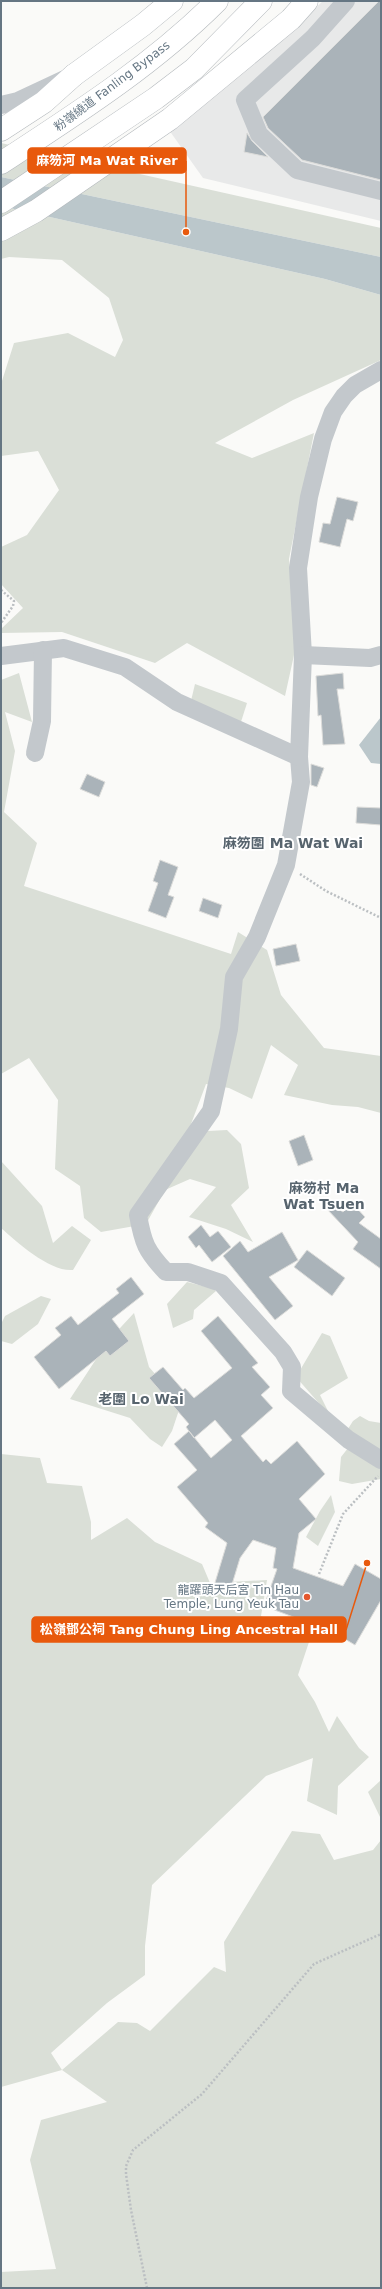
<svg xmlns="http://www.w3.org/2000/svg" width="382" height="2289" font-family="'DejaVu Sans','Noto Sans SC',sans-serif">
  <style>
    .built { fill: #e8e9e9 }
    .green { fill: #dadfd7 }
    .water { fill: #bbc7cb }
    .building { fill: #aab3b9; stroke: #dcdcda }
    .lines { fill: none; stroke-linecap: round; stroke-linejoin: round }
    .major-casing { stroke: #b5babe; stroke-width: 23 }
    .highway-casing { stroke: #b4b9bd; stroke-width: 23 }
    .path { stroke: #bbbfc2; stroke-width: 2.5; stroke-dasharray: 2 2; stroke-linecap: butt }
    .minor { stroke: #c3c8cc; stroke-width: 18 }
    .major { stroke: #fff; stroke-width: 22 }
    .highway { stroke: #fff; stroke-width: 22 }
    .poi-dot { fill: #e4572e; stroke: #fff; stroke-width: 1.5 }
    .labels { text-anchor: middle; dominant-baseline: central; stroke-width: 4; stroke-linejoin: round; paint-order: stroke }
    .street-label { font-size: 12px; fill: #657683; stroke: #fff }
    .poi-label { font-size: 12px; fill: #657683; stroke: #fff; text-anchor: end }
    .quarter-label { font-size: 14px; font-weight: bold; fill: #57646e; stroke: #fff }
    .leader { fill: none; stroke: #e8590c; stroke-width: 1.5 }
    .callout-dot { fill: #e8590c; stroke: #fff; stroke-width: 1.5 }
    .callout { fill: #e8590c; stroke: #e8590c; stroke-width: 1.5 }
    .callout-label { font-size: 13px; text-anchor: middle; font-weight: bold; fill: #fff }
  </style>
  <rect width="100%" height="100%" fill="#fafaf8"/>
  <path class="built" d="M323,1H381V221L203,178L169,130L258,61Z"/>
  <g class="green">
    <path d="M1,143L381,228V257L1,177Z"/>
    <path d="M1,206L325,279L381,295V360L293,400L215,443L252,458L314,433L289,559L296,646L285,696L187,643L155,663L62,632L1,633V629L23,608L1,584V547L27,535L59,490L38,451L1,456V384L14,343L68,333L115,357L123,340L109,298L62,260L9,257L1,259Z"/>
    <path d="M19,673L32,722L5,712L15,751L4,812L37,843L24,886L231,954L238,932L267,950L281,995L324,1048L381,1056V1113L358,1107L332,1105L284,1095L298,1065L271,1045L252,1099L229,1088L206,1084L188,1132L227,1130L241,1144L249,1188L231,1205L253,1242L226,1229L189,1217L216,1187L190,1179L165,1190L146,1224L101,1232L84,1218L80,1186L55,1169L58,1100L29,1058L1,1074V680Z"/>
    <path d="M195,684L247,703L240,725L190,705Z"/>
    <path d="M1,1161L42,1206L53,1243L72,1226L91,1240L73,1270C50,1272 18,1243 1,1228Z"/>
    <path d="M187,1282L211,1288L216,1291L194,1310L193,1319L173,1328L167,1304Z"/>
    <path d="M41,1296L51,1299L38,1324L12,1344L1,1341V1324L5,1316Z"/>
    <path d="M134,1313L149,1367L181,1404L172,1431L162,1447L150,1439L130,1418L70,1399L108,1341Z"/>
    <path d="M322,1333L330,1336L348,1378L320,1395L331,1417L296,1377Z"/>
    <path d="M360,1416L369,1421L381,1423V1479L352,1484L339,1481L341,1457L356,1438L346,1432L353,1421Z"/>
    <path d="M1,1454L40,1458L47,1483L82,1486L91,1522V1540L127,1518L155,1542L202,1564L210,1583L267,1580L261,1616L310,1639L298,1675L315,1702L329,1732L337,1716L359,1748L369,1757L338,1786L337,1815L307,1801L313,1758L266,1776L152,1885L145,1946V1975L107,2003L51,2053L62,2070L118,2022L137,2023L150,2031L214,1967L226,1972L224,1942L292,1831L320,1834L334,1860L373,1850L381,1840V2288H1V2272L56,2269L30,2160L41,2120L107,2102L62,2070L1,2087Z"/>
    <path d="M331,1495L335,1512L318,1546L306,1537L320,1511Z"/>
    <path d="M381,1780V1819L368,1792Z"/>
  </g>
  <g class="water">
    <path d="M1,177L381,257V295L325,279L1,206Z"/>
    <path d="M381,717V764L371,763L359,745Z"/>
  </g>
  <g class="building">
    <path d="M379,1H381V180L302,160L268,128L263,117Z"/>
    <path d="M247,133L252,141L268,157L244,152Z"/>
    <path d="M337,497L358,502L353,521L347,519L340,547L319,542L323,523L330,524Z"/>
    <path d="M343,673L344,689H337L345,744L323,745L321,715L318,716L316,676Z"/>
    <path d="M311,764L324,768L317,787L311,785Z"/>
    <path d="M87,774L105,782L99,797L80,789Z"/>
    <path d="M357,807L381,808V825L356,823Z"/>
    <path d="M160,860L178,867L168,895L174,897L166,918L148,911L158,883L153,881Z"/>
    <path d="M203,898L222,905L218,918L199,911Z"/>
    <path d="M296,944L300,961L276,966L273,949Z"/>
    <path d="M304,1135L313,1160L298,1166L289,1141Z"/>
    <path d="M330,1203L343,1212L352,1203L365,1217L359,1223L381,1239V1269L353,1249L358,1242L326,1208Z"/>
    <path d="M201,1225L210,1237L218,1231L231,1247L212,1262L199,1245L196,1248L188,1237Z"/>
    <path d="M282,1232L298,1260L269,1277L293,1306L275,1320L223,1256L240,1241L248,1252Z"/>
    <path d="M307,1250L345,1278L332,1296L294,1267Z"/>
    <path d="M131,1277L144,1294L112,1319L129,1341L110,1356L106,1351L59,1389L34,1357L61,1335L55,1328L71,1316L78,1325L119,1293L116,1289Z"/>
    <path d="M218,1316L258,1363L252,1367L270,1387L261,1395L273,1408L241,1436L263,1462L266,1459L271,1464L297,1441L325,1474L299,1499L316,1519L299,1533L293,1568L343,1586L355,1564L381,1579V1600L355,1645L313,1620L312,1624L264,1606L277,1569L273,1568L276,1548L253,1540L240,1558L230,1591L214,1586L227,1543L205,1527L208,1523L177,1487L197,1470L174,1444L189,1431L211,1458L232,1440L215,1420L194,1438L186,1427L189,1424L149,1378L163,1367L183,1390L185,1388L194,1398L232,1368L201,1331Z"/>
  </g>
  <g class="lines">
    <g class="major-casing">
      <path id="major" d="M74,75L143,25L172,1"/>
    </g>
    <g class="highway-casing">
      <g id="highway">
        <path d="M1,130L44,102L74,75"/>
        <path d="M1,163C76,114 153,65 217,1"/>
        <path d="M1,202L156,98L194,69L261,1"/>
        <path d="M1,230L36,211L170,119L291,19L307,1"/>
      </g>
    </g>
    <g class="path">
      <path d="M1,590L14,601L13,606L1,623"/>
      <path d="M300,874L326,891L381,918"/>
      <path d="M319,1574L343,1514L378,1476"/>
      <path d="M147,2288L131,2210L126,2174V2166L133,2150L202,2094L314,1964L381,1934"/>
    </g>
    <g class="minor">
      <path d="M346,1L313,38L245,100L259,134L297,170L381,191"/>
      <path d="M1,105L18,101L65,79"/>
      <path d="M381,370L355,385L344,396L333,412L323,439L309,497L298,568L303,655L299,757L301,782L286,865L257,937L234,977L229,1029L211,1111L138,1215C143,1243 146,1251 166,1272H188L221,1283L283,1352L292,1367L291,1391L349,1440L381,1460"/>
      <path d="M303,655L370,658L381,655"/>
      <path d="M1,656L64,648L125,667L177,702L299,757"/>
      <path d="M35,753L42,721L43,650"/>
    </g>
    <use href="#major" class="major"/>
    <use href="#highway" class="highway"/>
  </g>
  <circle class="poi-dot" cx="307" cy="1597" r="4"/>
  <g class="labels">
    <g class="street-label">
      <text transform="translate(112 86) rotate(-37)">粉嶺繞道 Fanling Bypass</text>
    </g>
    <g class="poi-label">
      <text x="299" y="1590">龍躍頭天后宮 Tin Hau<tspan x="299" dy="14">Temple, Lung Yeuk Tau</tspan></text>
    </g>
    <g class="quarter-label">
      <text x="293" y="843">麻笏圍 Ma Wat Wai</text>
      <text x="324" y="1188">麻笏村 Ma<tspan x="324" dy="16">Wat Tsuen</tspan></text>
      <text x="141" y="1399">老圍 Lo Wai</text>
    </g>
  </g>
  <path class="leader" d="M186 232L186 161M367 1563L346 1630"/>
  <g class="callout-dot">
    <circle cx="186" cy="232" r="4"/>
    <circle cx="367" cy="1563" r="4"/>
  </g>
  <g class="callout">
    <rect x="28" y="148" width="158" height="25" rx="4"/>
    <rect x="32" y="1617" width="314" height="25" rx="4"/>
  </g>
  <g class="callout-label">
    <text x="107" y="165">麻笏河 Ma Wat River</text>
    <text x="189" y="1634">松嶺鄧公祠 Tang Chung Ling Ancestral Hall</text>
  </g>
  <rect width="382" height="2289" fill="none" stroke="#657683" stroke-width="4"/>
</svg>
